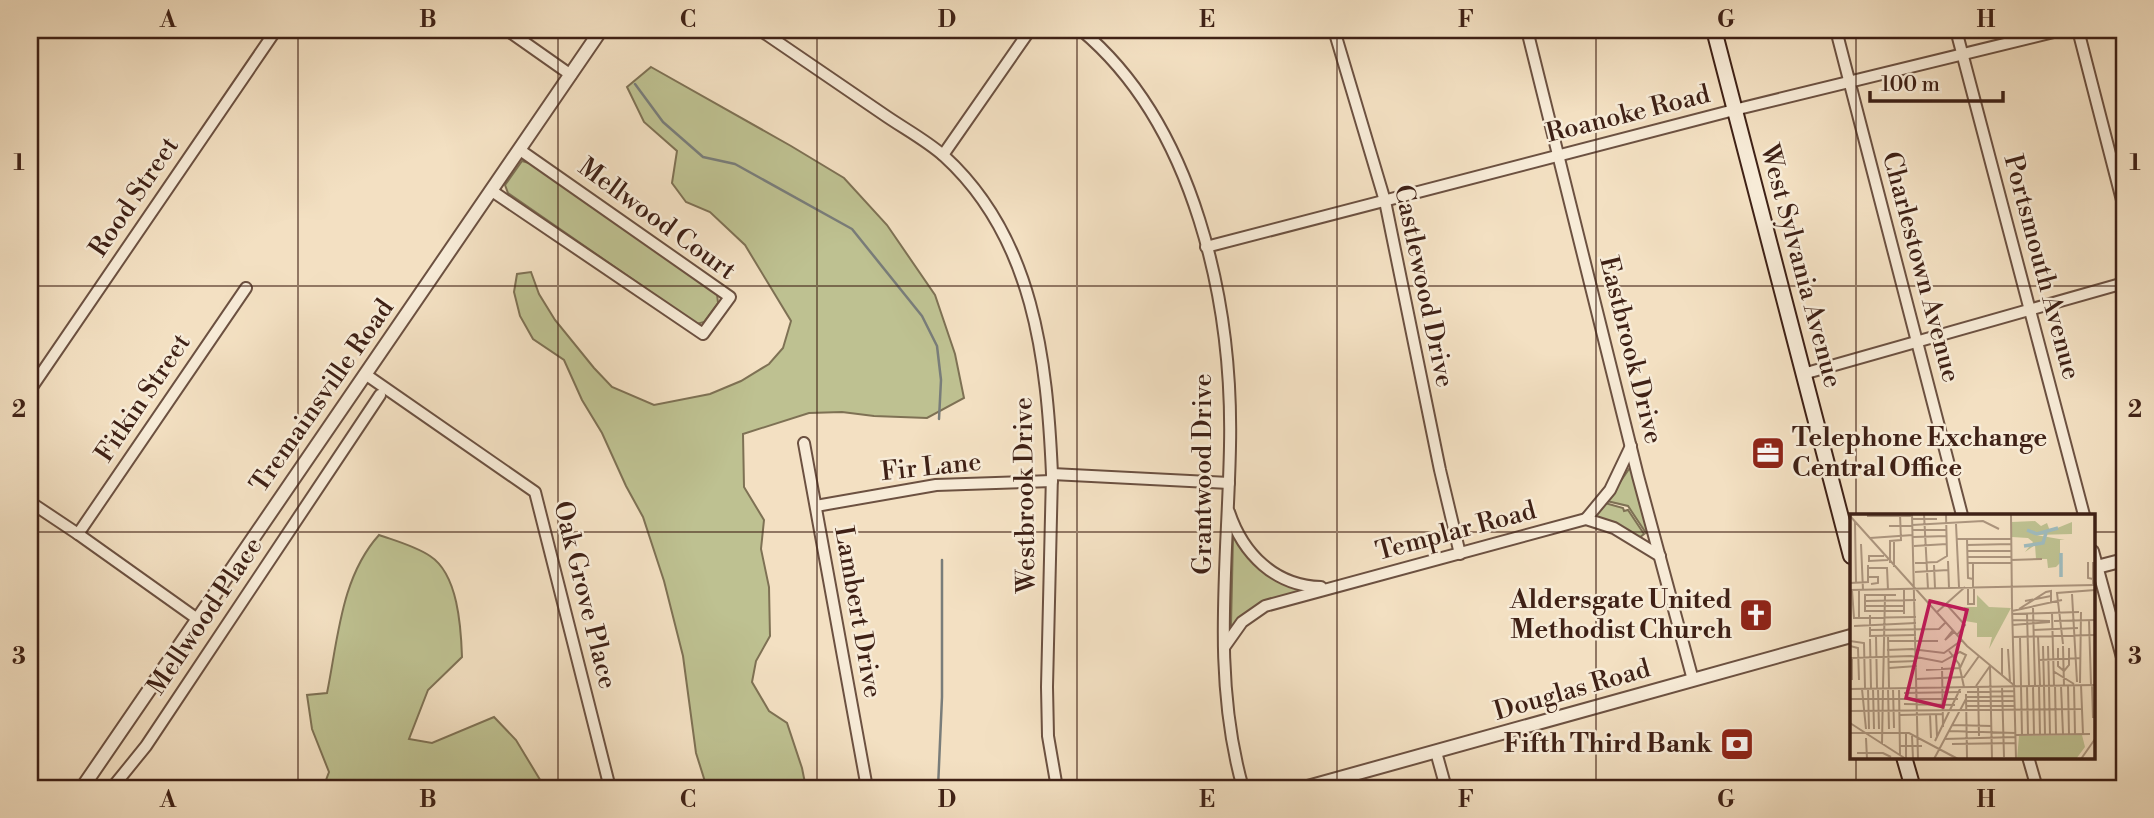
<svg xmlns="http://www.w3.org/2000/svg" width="2154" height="818" font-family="'Libre Bodoni',serif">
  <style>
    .green { fill: #bec191; stroke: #7e7154; stroke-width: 2 }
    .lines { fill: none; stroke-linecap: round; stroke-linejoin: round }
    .stream { stroke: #797d7a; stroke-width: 2.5 }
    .minor-casing { stroke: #6c5141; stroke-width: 14 }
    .tertiary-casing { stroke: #6c5141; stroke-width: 16 }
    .secondary-casing { stroke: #3f2116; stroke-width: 18 }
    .minor { stroke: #f7ebd7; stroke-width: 10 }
    .tertiary { stroke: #f7ebd7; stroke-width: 12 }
    .secondary { stroke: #f7ebd7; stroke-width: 14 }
    .grid { fill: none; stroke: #3f2116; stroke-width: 2; stroke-opacity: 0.55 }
    .labels { text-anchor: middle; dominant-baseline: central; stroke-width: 5; stroke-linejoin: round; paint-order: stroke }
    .street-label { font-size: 26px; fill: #3f2116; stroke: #f7ebd7 }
    .poi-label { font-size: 26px; font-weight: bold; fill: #3f2116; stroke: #f7ebd7; text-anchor: end }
    .inset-river { fill: none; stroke: #9fbbbd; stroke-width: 3.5 }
    .inset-road { fill: none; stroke: #ab947d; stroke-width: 2 }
    .view { fill: #c2185b; fill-opacity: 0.15; stroke: #c2185b; stroke-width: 3.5 }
    .inset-edge { fill: none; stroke: #3f2116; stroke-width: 3.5 }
    .neatline { fill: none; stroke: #3f2116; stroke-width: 2.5 }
    .grid-label { font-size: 23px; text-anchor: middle; font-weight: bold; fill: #3f2116 }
  </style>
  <rect width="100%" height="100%" fill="#f3e0c2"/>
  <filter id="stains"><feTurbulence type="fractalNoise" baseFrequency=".00286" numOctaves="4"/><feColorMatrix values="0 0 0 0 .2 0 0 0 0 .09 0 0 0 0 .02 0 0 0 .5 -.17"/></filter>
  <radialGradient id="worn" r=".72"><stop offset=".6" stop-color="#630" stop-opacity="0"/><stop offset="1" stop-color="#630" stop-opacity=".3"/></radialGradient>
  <g class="green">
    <path d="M651,67L791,146L844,178L887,225L935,295L955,354L964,398L927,418L874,416L842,412L809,413L743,434L744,487L764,520L761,549L769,587L770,636L756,661L752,682L769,711L787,723L802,768L806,788H707L696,753L683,656L664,581L643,517L626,486L602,433L582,400L564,360L533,339L520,316L514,292L517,274L531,272L539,294L555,320L594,368L612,387L654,405L710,394L741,381L769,364L783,348L791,321L745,245L710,212L686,202L672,183L677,151L644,122L627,87Z"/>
    <path d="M522,161L529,163L717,294L718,303L704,322L697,324L508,193L505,185Z"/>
    <path d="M1629,469L1634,471L1649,532L1646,533L1628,506L1607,501Z"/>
    <path d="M1605,503L1623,508L1624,511L1628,510L1644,534L1639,538L1593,518Z"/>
    <path d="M379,535C396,541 415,546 430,556C458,574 461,627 462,657L428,690L409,739L432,743L494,717L516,740L545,788H323L329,772L312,729L307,695L327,693C338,639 341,577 379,535Z"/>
    <path d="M1235,536L1298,588V592C1273,600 1252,604 1235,626L1231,625L1233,538Z"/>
  </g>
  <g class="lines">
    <g class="stream">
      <path d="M635,84L663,122L703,157L735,164L852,229L922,316L937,346L941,380L939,419"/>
      <path d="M938,788L942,697V560"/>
    </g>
    <g class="minor-casing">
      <g id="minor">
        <path d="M507,30L571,75"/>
        <path d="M760,30C801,58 842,86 883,114C903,128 926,140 944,156C1034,238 1047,360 1052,474L1047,687L1048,736L1057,788"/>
        <path d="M1081,30C1195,125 1233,303 1230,446C1228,560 1211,676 1243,788"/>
        <path d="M1334,30L1385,201L1440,470L1460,554"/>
        <path d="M1527,30L1638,476L1693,680"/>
        <path d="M1836,30L1962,515"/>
        <path d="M1956,30L2084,515"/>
        <path d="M2078,30L2124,208"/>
        <path d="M943,155L1030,30"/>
        <path d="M492,191L703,334L730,297L520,150"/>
        <path d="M1206,247L1734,110L2062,30"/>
        <path d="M365,374L535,492L610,788"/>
        <path d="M1803,374L2124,283"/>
        <path d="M30,390L276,30"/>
        <path d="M804,443L867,788"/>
        <path d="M1052,474L1229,483"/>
        <path d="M30,502L78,534L196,618"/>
        <path d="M816,506L936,485L1052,481"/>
        <path d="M1229,512C1243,554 1275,586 1321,587"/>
        <path d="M1586,519L1610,490L1631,446"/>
        <path d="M78,534L246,288"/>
        <path d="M2093,551L2124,665"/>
        <path d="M1225,646L1242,622L1265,606L1586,519L1614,528L1660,556"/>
        <path d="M1436,752L1446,788"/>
        <path d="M2028,757L2037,788"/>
        <path d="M112,788L146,746L380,395"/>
      </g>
    </g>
    <g class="tertiary-casing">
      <g id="tertiary">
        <path d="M2093,568L2124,560"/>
        <path d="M82,788L601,30"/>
        <path d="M1304,788L1851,636"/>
      </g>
    </g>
    <g class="secondary-casing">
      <g id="secondary">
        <path d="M1714,30L1851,556"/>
        <path d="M1904,757L1913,788"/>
      </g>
    </g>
    <use href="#minor" class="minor"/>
    <use href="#tertiary" class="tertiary"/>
    <use href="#secondary" class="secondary"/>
  </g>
  <path class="grid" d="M298,30V788M558,30V788M817,30V788M1077,30V788M1337,30V788M1596,30V788M1856,30V515M30,286H2124M30,532H1851M2093,532H2124M1856,757V788"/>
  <defs>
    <g id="office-square" transform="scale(1.75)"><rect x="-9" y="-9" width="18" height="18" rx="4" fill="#8f2418" stroke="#f7ebd7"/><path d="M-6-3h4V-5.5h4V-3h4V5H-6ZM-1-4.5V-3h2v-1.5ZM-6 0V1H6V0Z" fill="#fff"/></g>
    <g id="church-square" transform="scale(1.75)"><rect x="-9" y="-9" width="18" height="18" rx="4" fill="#8f2418" stroke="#f7ebd7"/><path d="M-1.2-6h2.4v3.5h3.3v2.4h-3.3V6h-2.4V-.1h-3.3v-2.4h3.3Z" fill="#fff"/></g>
    <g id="bank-square" transform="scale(1.75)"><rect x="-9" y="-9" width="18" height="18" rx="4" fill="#8f2418" stroke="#f7ebd7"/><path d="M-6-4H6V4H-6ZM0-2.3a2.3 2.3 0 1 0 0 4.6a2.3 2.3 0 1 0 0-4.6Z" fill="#fff"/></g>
  </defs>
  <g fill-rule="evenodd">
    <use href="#office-square" x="1768" y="453"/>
    <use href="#church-square" x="1756" y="615"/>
    <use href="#bank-square" x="1737" y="744"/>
  </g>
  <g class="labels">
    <g class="street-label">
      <text transform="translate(1628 114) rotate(-14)">Roanoke Road</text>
      <text transform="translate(134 197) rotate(-56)">Rood Street</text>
      <text transform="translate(657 219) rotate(36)">Mellwood Court</text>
      <text transform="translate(1801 266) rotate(75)">West Sylvania Avenue</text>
      <text transform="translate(1921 267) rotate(75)">Charlestown Avenue</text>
      <text transform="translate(2042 267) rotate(75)">Portsmouth Avenue</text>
      <text transform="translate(1424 286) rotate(78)">Castlewood Drive</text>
      <text transform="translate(1631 350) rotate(76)">Eastbrook Drive</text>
      <text transform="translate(322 396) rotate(-55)">Tremainsville Road</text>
      <text transform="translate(143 398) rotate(-56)">Fitkin Street</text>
      <text transform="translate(931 467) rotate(-6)">Fir Lane</text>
      <text transform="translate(1203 474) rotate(-90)">Grantwood Drive</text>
      <text transform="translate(1025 495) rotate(-91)">Westbrook Drive</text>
      <text transform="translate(1456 531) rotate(-15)">Templar Road</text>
      <text transform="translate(585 595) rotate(76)">Oak Grove Place</text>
      <text transform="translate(858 612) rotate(80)">Lambert Drive</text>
      <text transform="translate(205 616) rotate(-56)">Mellwood Place</text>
      <text transform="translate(1572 690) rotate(-16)">Douglas Road</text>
    </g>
    <g class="poi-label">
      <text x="1792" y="438" text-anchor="start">Telephone Exchange<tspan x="1792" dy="30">Central Office</tspan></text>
      <text x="1732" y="600">Aldersgate United<tspan x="1732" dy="30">Methodist Church</tspan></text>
      <text x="1712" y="744">Fifth Third Bank</text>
    </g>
  </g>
  <g transform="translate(1850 514)">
    <rect width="245" height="245" fill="#f3e0c2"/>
    <path d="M185,7L191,12L197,9L200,17L222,8V20L186,21L215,26H210V49L206,53L198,54L197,45H186L185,31L175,38L183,28L178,24L162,23V8ZM127,81L139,93L161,94L139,135L142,123H127V109L115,107L114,93H127ZM232,221L235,233L226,245H167L169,222Z" fill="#bec191"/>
    <path class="inset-river" d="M177,16L187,20L208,14M174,32L193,29L196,19M211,39V63"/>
    <path class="inset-road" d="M74,0L78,75M161,0L162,92M0,2L117,132L165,172M17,2H62M62,5H87M5,8L6,69M106,10L109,73M62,11L133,7L149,15M39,12H63M63,16H97M63,23L97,22M20,24L63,21M107,25H161M117,25L118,64L123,65M11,30L13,76M117,31L161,30M64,32L97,30M117,37H161M34,42H19V47L38,46M117,43H161M161,46L192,45M98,47L99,74M238,48V64L243,65M40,49V27L51,26L50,0M65,49L87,48L97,42L96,0M117,49H161M123,49V73M84,51L85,74M44,53V26M18,54H37L38,76M65,58L98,56M19,63H28V69L21,70M0,69L18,68V51M243,71V48M118,73V90H124V73M54,75V100M0,76L245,71M2,76L4,104L66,103M9,76V104M222,80L227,168M46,81H15V97H54M15,87L66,86M175,87L201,82M96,90L115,111L107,121M15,92H54M162,92L166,245M183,94L185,172M169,95L196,78L201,77V88M162,97L212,86M87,98L115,73M202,99L204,172M162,100L229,98M177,100L179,172M20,101V122L66,121M162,106L200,107M239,106L241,171M204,107L245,106M162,111L200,108M4,112L66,109M20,116L89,115L96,108M103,116L95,126L104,118M183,116L228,114M38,121L39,174M26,122L27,174M188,122L190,172M162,123L245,121M170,123L171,172M20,125L21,174M0,127L14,129L15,174M38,127H88M213,130L207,79L245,76M0,132L8,134L9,166M193,132L194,172M198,132L199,172M213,132L214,172M152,134V162M208,134V152L214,157L219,151V134M61,135L94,139L112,126M158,135L160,168M37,136L63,135M99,137L109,150L114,173M0,144L61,142L92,148L110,138L116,141L110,154L76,156M2,144V166M189,146L230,144M39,148L67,147M140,152L142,245M92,153L93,213M39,154L67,152M203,157L224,170M67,165L114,163L129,142M230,169L231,98M224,171L225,220M231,171L233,220M242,171L243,204M126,172L140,152M128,172L129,222M152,172L154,243M171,172L172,221M177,172L178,221M183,172L184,221M189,172L190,221M194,172L195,221M199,172L200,221M205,172L206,220M211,172L213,220M218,172L219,220M18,174L19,215M23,174L24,215M28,174L29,215M33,174L35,81M38,174L39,215M43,174L44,214M49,174L50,241M0,175L245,171M12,175L16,215M117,178L165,177M54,179L111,178M116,180L117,244M116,183L165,182M0,185H108M115,187H165M54,190L105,191M116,192H165M0,197L231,195M80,200L81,224M86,200L87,222M50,201L93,200M0,209L56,245M102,211L141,212M99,217L166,219M0,219H59L108,245M166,221L240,220M62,222L63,245M16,224L17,245M94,225L166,223M85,227L111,173M32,230L33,174M102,230L166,229M50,232H72M7,239H33L41,243M56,245V220M68,245L62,0H69M84,245L116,185M231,245L245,225"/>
    <path class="view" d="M80,87L117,96L93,193L56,184Z"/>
    <rect width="245" height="245" class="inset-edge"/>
  </g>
  <rect width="2154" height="818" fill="none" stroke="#f3e0c2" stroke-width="77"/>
  <path d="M1870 91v10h133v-10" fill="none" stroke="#3f2116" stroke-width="3.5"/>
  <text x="1881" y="91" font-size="21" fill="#3f2116" stroke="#f7ebd7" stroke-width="5" paint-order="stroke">100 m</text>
  <rect x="38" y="38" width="2078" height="742" class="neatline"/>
  <g class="grid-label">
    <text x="168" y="27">A</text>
    <text x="428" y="27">B</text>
    <text x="688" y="27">C</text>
    <text x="947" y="27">D</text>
    <text x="1207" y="27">E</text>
    <text x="1466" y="27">F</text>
    <text x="1726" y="27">G</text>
    <text x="1986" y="27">H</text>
    <text x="19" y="170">1</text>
    <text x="2135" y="170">1</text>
    <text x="19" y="417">2</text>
    <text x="2135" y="417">2</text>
    <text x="19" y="664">3</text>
    <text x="2135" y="664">3</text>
    <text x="168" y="807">A</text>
    <text x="428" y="807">B</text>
    <text x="688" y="807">C</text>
    <text x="947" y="807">D</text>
    <text x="1207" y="807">E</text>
    <text x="1466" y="807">F</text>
    <text x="1726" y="807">G</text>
    <text x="1986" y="807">H</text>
  </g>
  <rect width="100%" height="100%" filter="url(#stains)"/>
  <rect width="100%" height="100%" fill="url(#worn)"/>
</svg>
